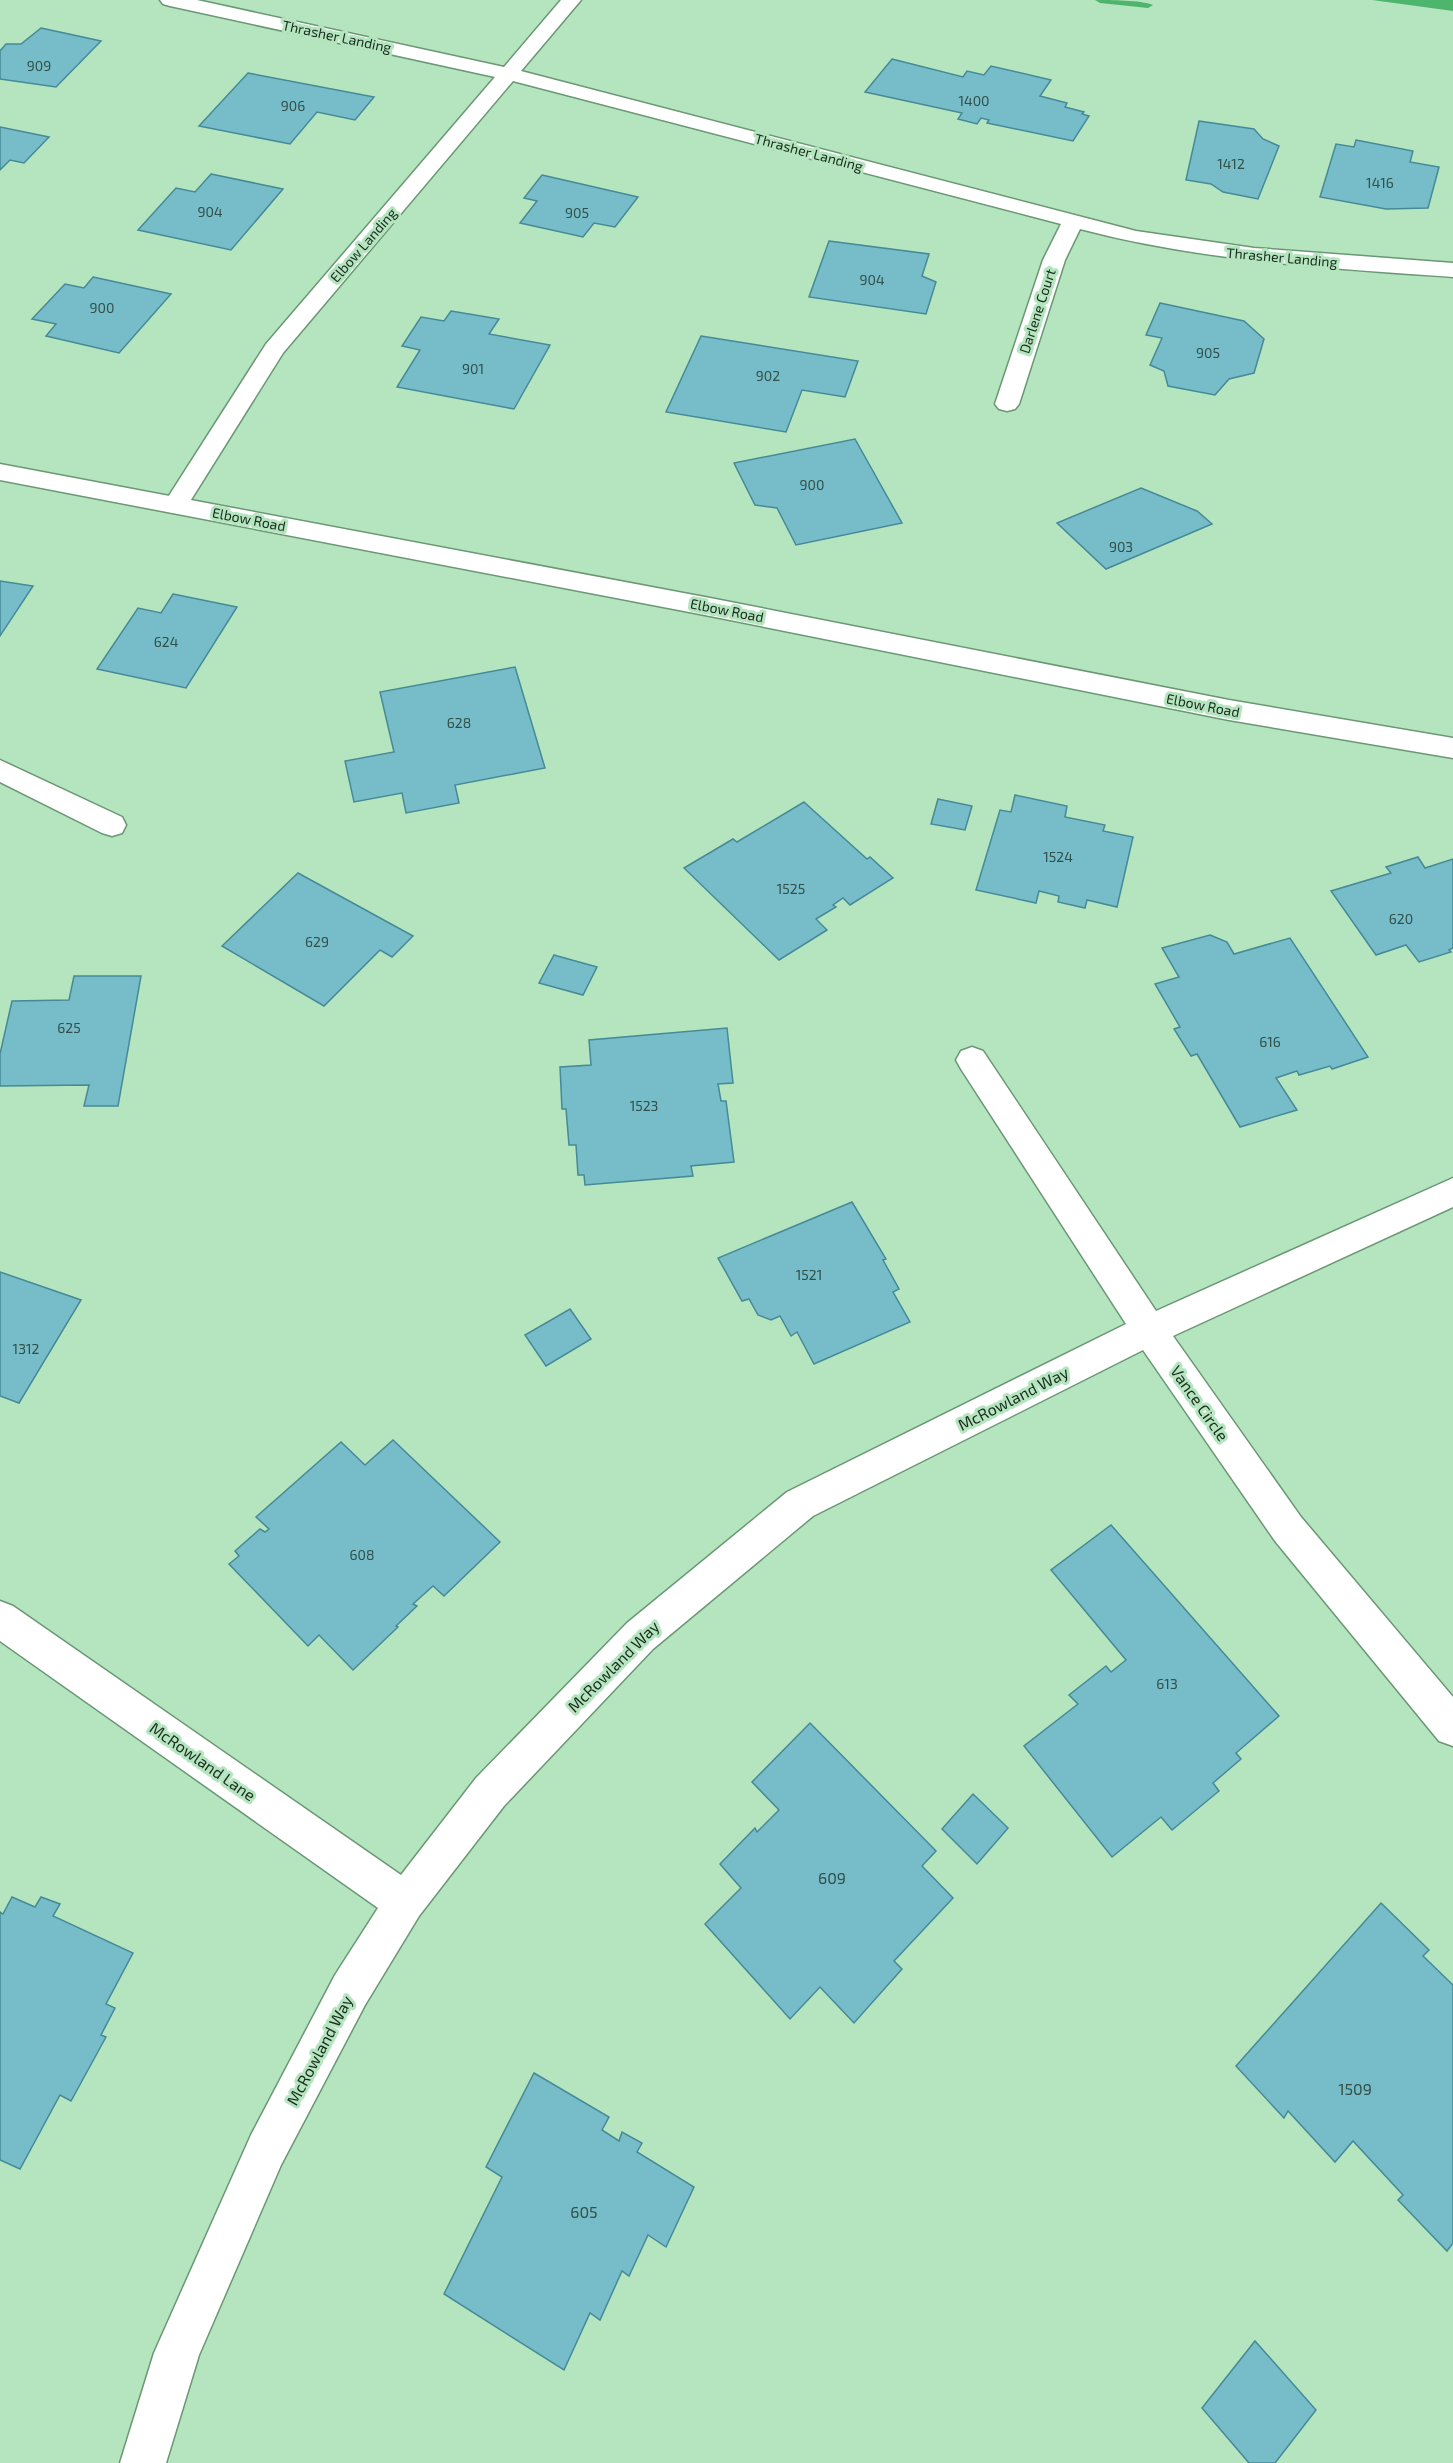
<svg xmlns="http://www.w3.org/2000/svg" width="1453" height="2463" font-family="'Exo 2',sans-serif">
  <style>
    .water { fill: #4eb56d }
    .lines { fill: none; stroke-linecap: round; stroke-linejoin: round }
    .stream { fill: #4eb56d; fill-rule: evenodd }
    .building { fill: #77bcc9; stroke: #458a96; stroke-width: 1.5 }
    .street-casing { stroke: #6a9774; stroke-width: 3 }
    .secondary-casing { stroke: #6a9774; stroke-width: 3 }
    .street { fill: #fff; fill-rule: evenodd }
    .secondary { fill: #fff; fill-rule: evenodd }
    .labels { text-anchor: middle; dominant-baseline: central; stroke-width: 6; stroke-linejoin: round; paint-order: stroke }
    .far-street-label { font-size: 14px; fill: #192c1e; stroke: #b5e5bf }
    .number-label { font-size: 14px; fill: #305049 }
    .street-label { font-size: 16px; fill: #192c1e; stroke: #b5e5bf }
    .near-number-label { font-size: 16px; fill: #305049 }
  </style>
  <rect width="100%" height="100%" fill="#b5e5bf"/>
  <path class="water" d="M1372,0H1453V11Z"/>
  <g class="lines">
    <path class="stream" d="M1095,0C1111,0 1140,0 1153,5L1148,8L1100,3Z"/>
  </g>
  <g class="building">
    <path d="M41,28L101,41L56,87L0,79V51L6,44H21Z"/>
    <path d="M892,59L963,77L967,71L984,75L991,66L1051,80L1040,96L1067,103L1065,107L1084,112L1082,114L1089,116L1073,141L987,123L989,120L981,118L977,124L958,119L962,113L865,92Z"/>
    <path d="M248,73L374,97L355,120L317,112L290,144L199,126Z"/>
    <path d="M1199,121L1254,129L1263,139L1279,146L1258,199L1223,192L1211,184L1186,180Z"/>
    <path d="M0,127L49,137L24,163L10,160L0,170Z"/>
    <path d="M1356,140L1413,151L1410,162L1439,167L1428,208L1386,209L1320,197L1336,144L1354,147Z"/>
    <path d="M211,174L283,189L231,250L138,230L176,188L195,192Z"/>
    <path d="M542,175L638,197L615,227L594,223L583,237L520,223L537,201L524,198Z"/>
    <path d="M829,241L929,254L922,276L936,282L926,314L809,297Z"/>
    <path d="M93,277L171,294L119,353L46,336L56,324L32,319L65,284L84,288Z"/>
    <path d="M1160,303L1244,321L1264,339L1254,373L1229,379L1215,395L1168,386L1164,371L1150,365L1162,338L1146,335Z"/>
    <path d="M451,311L499,319L489,334L550,345L514,409L397,387L420,350L402,346L421,317L444,321Z"/>
    <path d="M701,336L858,361L845,397L802,390L786,432L666,412Z"/>
    <path d="M855,439L902,523L796,545L777,508L755,505L734,463Z"/>
    <path d="M1141,488L1197,511L1212,524L1106,569L1057,523Z"/>
    <path d="M0,581L33,586L0,636Z"/>
    <path d="M173,594L237,607L186,688L97,669L138,608L161,613Z"/>
    <path d="M515,667L545,768L455,785L459,803L406,813L402,793L354,802L345,761L394,752L380,692Z"/>
    <path d="M1015,795L1067,806L1065,817L1105,825L1103,831L1133,837L1117,907L1087,900L1085,908L1058,902L1059,896L1039,891L1036,903L976,890L1000,810L1011,812Z"/>
    <path d="M938,799L972,806L965,830L931,824Z"/>
    <path d="M804,802L867,859L870,857L893,878L850,905L843,898L833,905L836,907L816,919L827,930L779,960L684,868L733,839L737,842Z"/>
    <path d="M1418,857L1425,868L1453,859V948L1449,950L1451,952L1419,962L1406,945L1376,955L1331,891L1391,873L1386,867Z"/>
    <path d="M298,873L413,936L392,957L380,950L324,1006L222,946Z"/>
    <path d="M1210,935L1227,942L1234,954L1290,938L1368,1057L1332,1069L1330,1066L1299,1075L1297,1071L1276,1078L1297,1110L1240,1127L1197,1054L1191,1056L1174,1029L1180,1027L1155,984L1179,977L1162,948Z"/>
    <path d="M554,955L597,967L583,995L539,983Z"/>
    <path d="M74,976H141L118,1106H84L89,1085L0,1086V1054L12,1001L69,1000Z"/>
    <path d="M727,1028L733,1083L718,1084L721,1101H726L734,1162L691,1166L693,1176L585,1185L584,1175H578L576,1145H569L566,1109H562L560,1067L591,1065L589,1040Z"/>
    <path d="M852,1202L886,1259L883,1260L899,1289L893,1292L910,1322L814,1364L797,1332L791,1336L780,1316L771,1320L758,1315L749,1299L742,1301L718,1258Z"/>
    <path d="M0,1272L81,1300L19,1403L0,1396Z"/>
    <path d="M570,1309L591,1339L546,1366L525,1335Z"/>
    <path d="M393,1440L500,1542L444,1596L433,1586L413,1604L417,1606L396,1626L398,1627L353,1670L319,1635L308,1646L229,1564L239,1556L235,1551L260,1529L265,1532L269,1529L256,1517L341,1442L365,1465Z"/>
    <path d="M1111,1525L1279,1716L1236,1753L1241,1759L1213,1783L1219,1791L1172,1830L1161,1817L1112,1857L1024,1746L1078,1704L1069,1695L1106,1666L1111,1672L1126,1660L1051,1570Z"/>
    <path d="M810,1723L936,1851L922,1866L953,1898L894,1961L902,1969L854,2023L820,1987L790,2019L705,1924L741,1888L720,1864L755,1828L757,1832L779,1810L752,1782Z"/>
    <path d="M973,1794L1008,1828L977,1864L942,1829Z"/>
    <path d="M12,1897L35,1907L41,1897L60,1904L53,1916L133,1953L106,2004L115,2008L101,2035L106,2037L71,2101L60,2095L20,2169L0,2160V1912L3,1914Z"/>
    <path d="M1381,1903L1429,1950L1423,1956L1453,1985V2243L1447,2251L1398,2200L1403,2195L1353,2141L1335,2162L1288,2111L1284,2118L1236,2066Z"/>
    <path d="M534,2073L609,2117L602,2130L619,2141L622,2132L642,2143L637,2152L694,2187L666,2247L648,2235L629,2276L622,2271L600,2320L590,2313L564,2370L444,2294L502,2177L486,2167Z"/>
    <path d="M1255,2341L1316,2410L1275,2463H1249L1202,2408Z"/>
  </g>
  <g class="lines">
    <g class="street-casing">
      <g id="street">
        <path d="M160,0H197L504,67L561,0H581L521,71L1136,231L1254,248L1453,263V277C1327,268 1202,261 1080,229L1065,260L1019,404L1015,409L1007,411L999,409L995,404L1043,260L1061,224L513,81L283,353L184,511L175,513L166,511L163,505L266,344L495,77L170,6L163,4Z"/>
        <path d="M0,760L122,817L126,825L122,833L112,836L102,833L0,782Z"/>
        <path d="M972,1047L983,1051L1156,1311L1453,1178V1207L1173,1336L1301,1517L1453,1697V1746L1439,1741L1275,1541L1143,1350L813,1516L653,1649L504,1806L419,1916L365,2005L281,2165L199,2355L166,2463H120L154,2353L251,2135L335,1975L378,1908L0,1641V1601L13,1606L401,1875L476,1778L627,1623L787,1492L1126,1324L961,1069L956,1060L961,1051Z"/>
      </g>
    </g>
    <g class="secondary-casing">
      <path id="secondary" d="M0,464L710,598L1229,700L1453,738V758L1229,720L710,616L0,480Z"/>
    </g>
    <use href="#street" class="street"/>
    <use href="#secondary" class="secondary"/>
  </g>
  <g class="labels">
    <g class="far-street-label">
      <text transform="translate(337 36) rotate(12)">Thrasher Landing</text>
      <text transform="translate(809 152) rotate(15)">Thrasher Landing</text>
      <text transform="translate(363 245) rotate(-49)">Elbow Landing</text>
      <text transform="translate(1282 257) rotate(5)">Thrasher Landing</text>
      <text transform="translate(1037 311) rotate(-72)">Darlene Court</text>
      <text transform="translate(249 519) rotate(11)">Elbow Road</text>
      <text transform="translate(727 610) rotate(11)">Elbow Road</text>
      <text transform="translate(1203 705) rotate(11)">Elbow Road</text>
    </g>
    <g class="number-label">
      <text x="39" y="65">909</text>
      <text x="974" y="100">1400</text>
      <text x="293" y="105">906</text>
      <text x="1231" y="163">1412</text>
      <text x="1380" y="182">1416</text>
      <text x="210" y="211">904</text>
      <text x="577" y="212">905</text>
      <text x="872" y="279">904</text>
      <text x="102" y="307">900</text>
      <text x="1208" y="352">905</text>
      <text x="473" y="368">901</text>
      <text x="768" y="375">902</text>
      <text x="812" y="484">900</text>
      <text x="1121" y="546">903</text>
      <text x="166" y="641">624</text>
      <text x="459" y="722">628</text>
      <text x="1058" y="856">1524</text>
      <text x="791" y="888">1525</text>
      <text x="1401" y="918">620</text>
      <text x="317" y="941">629</text>
      <text x="69" y="1027">625</text>
      <text x="1270" y="1041">616</text>
      <text x="644" y="1105">1523</text>
      <text x="809" y="1274">1521</text>
      <text x="26" y="1348">1312</text>
      <text x="362" y="1554">608</text>
      <text x="1167" y="1683">613</text>
    </g>
    <g class="street-label">
      <text transform="translate(1013 1398) rotate(-27)">McRowland Way</text>
      <text transform="translate(1200 1403) rotate(55)">Vance Circle</text>
      <text transform="translate(613 1666) rotate(-45)">McRowland Way</text>
      <text transform="translate(203 1761) rotate(35)">McRowland Lane</text>
      <text transform="translate(319 2050) rotate(-62)">McRowland Way</text>
    </g>
    <g class="near-number-label">
      <text x="832" y="1877">609</text>
      <text x="1355" y="2088">1509</text>
      <text x="584" y="2211">605</text>
    </g>
  </g>
</svg>
